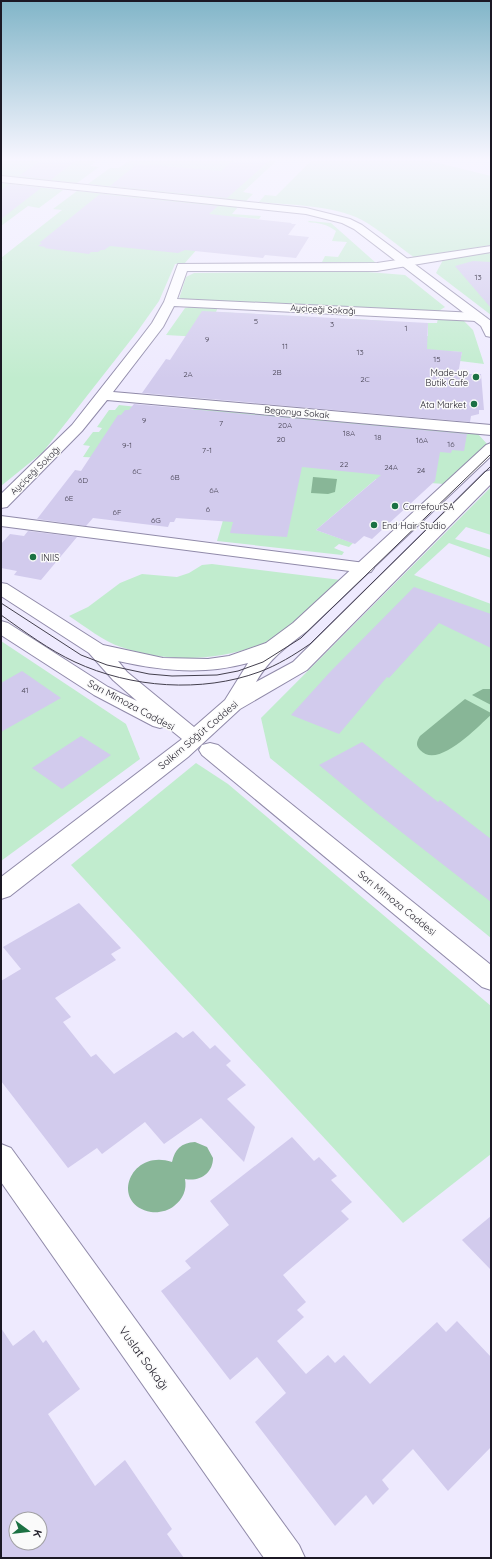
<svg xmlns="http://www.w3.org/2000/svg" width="492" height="1559" font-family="Quicksand,sans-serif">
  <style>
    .green { fill: #c1ecce }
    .water { fill: #88b697 }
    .building { fill: #d2cbed; fill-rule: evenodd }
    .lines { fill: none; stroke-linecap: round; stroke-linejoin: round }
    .street-casing { stroke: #908aa9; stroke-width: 2 }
    .secondary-casing { stroke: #908aa9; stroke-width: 2 }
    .primary-casing { stroke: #908aa9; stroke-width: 2 }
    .street { fill: #fff; fill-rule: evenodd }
    .secondary { fill: #fff; fill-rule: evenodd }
    .primary { fill: #fff; fill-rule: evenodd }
    .tram { stroke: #44404e; stroke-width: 1 }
    .poi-dot { fill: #1c7143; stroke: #fafafa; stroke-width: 1.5 }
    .labels { text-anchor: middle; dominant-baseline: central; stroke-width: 3; stroke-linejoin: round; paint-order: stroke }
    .number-label { font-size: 8px; fill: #494556 }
    .far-street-label { font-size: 9px; fill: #1b1824; stroke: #fafafa }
    .far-poi-label { font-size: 9px; fill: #1b1824; stroke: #fafafa; text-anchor: start }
    .street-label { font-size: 10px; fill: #1b1824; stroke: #fafafa }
    .near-street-label { font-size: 12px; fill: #1b1824; stroke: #fafafa }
  </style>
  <rect width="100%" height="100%" fill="#eeeafe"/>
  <g class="green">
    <path d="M1,161H96L90,166L99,167L77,183L1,176Z"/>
    <path d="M129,161H276L243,192L253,194L246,201L88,184L110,168H119Z"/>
    <path d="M311,161H430L491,176V245L415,258C398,246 380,230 362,220C333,205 290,205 259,202L265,195L276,196Z"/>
    <path d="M1,183L63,190L39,208L28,206L1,226Z"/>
    <path d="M77,191L238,207L232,214L261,216L259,219L239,217L227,231L214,230L184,264H175L159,301L137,332L43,452L1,486V262L3,260L1,258L62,210L53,209Z"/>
    <path d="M309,221L331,223L376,263L322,262L325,256L338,257L347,242L332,241L336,231C327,224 318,223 308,222Z"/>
    <path d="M488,253L491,254V315L436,273L443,260Z"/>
    <path d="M355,271L405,275L445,307L437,312L179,299L186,277L194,273Z"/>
    <path d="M195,306L218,307L216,312L312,317L309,330L353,332L355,319L385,321L383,334L428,336V323H437L438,318L462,319L473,330L484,364L460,361L462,352L166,335L185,308Z"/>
    <path d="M119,405L192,413L194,408L478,434L488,445L444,484L376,479L316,530L353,543L349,547L339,544L334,548L344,552L342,555L217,541L238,469L133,459L83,457L90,446L83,445L93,432H99L102,428L97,427L109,410H115Z"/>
    <path d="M491,487V535L466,527L455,539L491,550V558L449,543L414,575L491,604V938L270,758L261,718Z"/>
    <path d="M212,564L341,580C327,593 313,606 298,619C293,624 287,631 280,635C234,661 171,665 121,647C103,641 86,627 69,616L88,607L120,583L142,574L177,577L189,573L202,565Z"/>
    <path d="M1,641L126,724L140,759L1,861Z"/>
    <path d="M196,763L228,784L491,1006V1154L403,1223L71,865Z"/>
  </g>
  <g class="water">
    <path d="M313,477L337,479L335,492L328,494L311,493Z"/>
    <path d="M483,689H491V705L472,695Z"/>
    <path d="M465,699L491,713V715C477,727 438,770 420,750C415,745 417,741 420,736Z"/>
    <path d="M195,1142L207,1147L213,1158C213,1173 200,1182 185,1179C187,1190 183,1199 174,1206C168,1211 159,1213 151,1212C109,1204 130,1148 172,1162C175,1149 181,1143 195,1142Z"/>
  </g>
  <g class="building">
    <path d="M40,161H75L51,180L19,176Z"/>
    <path d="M236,161H269L227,198L110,186L136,165L141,164L221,171L230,163Z"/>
    <path d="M9,184L41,188L1,219V190Z"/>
    <path d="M100,194L218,206L209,214L292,223L291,224H296L288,235L309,237L296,258L265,255L263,258L185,250L178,253L110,246L104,250H101L98,252H91L89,254L44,248L46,247L38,246L42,243H39Z"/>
    <path d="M473,261L491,262V308L455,266Z"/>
    <path d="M202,311L428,323L427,349L462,352L458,374H481L484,410H479V414L471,416L470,422L142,393L166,359L170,360Z"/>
    <path d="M134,404L467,434L464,451L452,450L451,453L440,452L435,481L372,539L364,536L355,544L316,530L381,475L302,467L287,537L230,533L233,522L176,518L174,522H170L168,527L93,518L86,526L37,519L75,470L81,471L118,415H121L125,410H129Z"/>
    <path d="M28,531L77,537L41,580L14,575L17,571L1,568V544L10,534L24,536Z"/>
    <path d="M414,587L491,614V648L439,623L389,678L387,677L339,734L291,715L330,672Z"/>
    <path d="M22,671L61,698L1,732V683Z"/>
    <path d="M81,736L111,755L62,789L32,768Z"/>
    <path d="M362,742L438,802L440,800L491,839V902L377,813L319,765Z"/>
    <path d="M79,903L121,948L111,954L116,960L55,998L71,1017L63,1022L91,1057L96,1054L114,1074L176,1032L183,1038L193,1031L210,1049L215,1045L231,1061L226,1065L246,1085L227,1099L255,1127L244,1162L201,1118L164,1144L145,1122L102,1154L97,1148L68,1168L1,1081V981L21,969L3,947Z"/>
    <path d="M292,1137L314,1161L319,1157L337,1176L331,1180L352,1202L341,1211L349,1219L283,1275L306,1302L297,1310L304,1317L277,1341L306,1374L328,1355L335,1363L344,1355L370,1384L437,1322L446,1332L457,1321L491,1357V1447L448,1491L413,1449L382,1480L389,1489L373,1505L366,1495L335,1526L255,1422L286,1393L257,1357L230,1380L161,1291L191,1268L185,1261L229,1225L210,1201Z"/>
    <path d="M491,1216V1270L462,1240Z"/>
    <path d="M1,1328L13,1346L34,1330L43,1343L46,1340L80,1389L48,1414L95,1486L125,1460L172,1529L167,1534L184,1558H1ZM16,1519H40V1543H16Z"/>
  </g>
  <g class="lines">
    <g class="street-casing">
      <g id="street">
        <path d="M491,246V252L377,271H187L177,299L477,313L483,317L477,321L174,306L163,327L113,392L491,425V435L107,400L82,431L7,507L1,508V494L72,425L139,340L152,323L164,302L178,264L377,263Z"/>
        <path d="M1,516L365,563L371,564L374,568L371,572L365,573L1,526Z"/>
        <path d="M1,1144L11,1148L299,1545L305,1558H264L1,1182Z"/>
      </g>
    </g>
    <g class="secondary-casing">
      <path id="secondary" d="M1,176L306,208L350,219L362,225L491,321V337L486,336L481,326L354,229L342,223L306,214L1,182Z"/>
    </g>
    <g class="primary-casing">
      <g id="primary">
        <path d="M491,443V456L307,631C284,649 271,657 256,682L293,662L485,472L491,470V484L307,670L240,709L188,757L10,896L1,899V877L182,739L166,726L160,728L153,726L94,695L1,635V621L8,623L108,687L137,701L113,680L89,653L1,596V583L7,584L103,645L163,658L208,659L229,656L266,643L293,623L486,445ZM118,661C162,671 204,675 248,663L225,700L194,727L127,672Z"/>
        <path d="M210,743L218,745L491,965V990L482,987L202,755L199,750L202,745Z"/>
      </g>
    </g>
    <use href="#street" class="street"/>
    <use href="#secondary" class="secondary"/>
    <use href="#primary" class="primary"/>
    <g class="tram">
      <path d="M1,603L81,655L107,665L149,674L172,676L217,675L238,671L263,662L301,638L491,454"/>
      <path d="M1,615C25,632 49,650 75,662C131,688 202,693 259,672C278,665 294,655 310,644L491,466"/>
    </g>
  </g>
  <linearGradient id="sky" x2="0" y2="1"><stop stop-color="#81b5c8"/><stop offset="0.42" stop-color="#f7f6ff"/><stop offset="1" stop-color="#f7f6ff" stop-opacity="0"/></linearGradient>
  <rect width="492" height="379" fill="url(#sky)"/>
  <g class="poi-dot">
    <circle cx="476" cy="377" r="4"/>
    <circle cx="474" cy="404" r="4"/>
    <circle cx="395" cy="506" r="4"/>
    <circle cx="374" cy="525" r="4"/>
    <circle cx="33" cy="557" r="4"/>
  </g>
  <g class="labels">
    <g class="number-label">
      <text x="478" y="277">13</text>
      <text x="256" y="321">5</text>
      <text x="332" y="324">3</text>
      <text x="406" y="328">1</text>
      <text x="207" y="339">9</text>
      <text x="285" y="346">11</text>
      <text x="360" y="352">13</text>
      <text x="437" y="359">15</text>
      <text x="277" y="372">2B</text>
      <text x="188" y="374">2A</text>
      <text x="365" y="379">2C</text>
      <text x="144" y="420">9</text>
      <text x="221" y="423">7</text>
      <text x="285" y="425">20A</text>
      <text x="349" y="433">18A</text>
      <text x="378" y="437">18</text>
      <text x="281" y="439">20</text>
      <text x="422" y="440">16A</text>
      <text x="451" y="444">16</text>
      <text x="127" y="445">9-1</text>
      <text x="207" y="450">7-1</text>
      <text x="344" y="464">22</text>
      <text x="391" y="467">24A</text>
      <text x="421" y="470">24</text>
      <text x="137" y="471">6C</text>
      <text x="175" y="477">6B</text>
      <text x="83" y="480">6D</text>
      <text x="214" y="490">6A</text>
      <text x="69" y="498">6E</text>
      <text x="208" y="509">6</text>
      <text x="117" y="512">6F</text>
      <text x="156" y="520">6G</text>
      <text x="25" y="690">41</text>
    </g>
    <g class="far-street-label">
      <text transform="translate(323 309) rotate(3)">Ayçiçeği Sokağı</text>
      <text transform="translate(297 412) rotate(5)">Begonya Sokak</text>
      <text transform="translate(35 470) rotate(-44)">Ayçiçeği Sokağı</text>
    </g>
    <g class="far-poi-label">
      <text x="468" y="372" text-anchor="end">Made-up<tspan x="468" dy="10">Butik Cafe</tspan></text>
      <text x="466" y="404" text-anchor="end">Ata Market</text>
      <text x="403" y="506">CarrefourSA</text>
      <text x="382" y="525">End Hair Studio</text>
      <text x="41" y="557">INIIS</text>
    </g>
    <g class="street-label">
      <text transform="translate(131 705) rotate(28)">Sarı Mimoza Caddesi</text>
      <text transform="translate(198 735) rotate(-40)">Salkım Söğüt Caddesi</text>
      <text transform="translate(397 903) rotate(39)">Sarı Mimoza Caddesi</text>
    </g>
    <g class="near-street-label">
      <text transform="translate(144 1358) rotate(54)">Vuslat Sokağı</text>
    </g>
  </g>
  <rect width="492" height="1559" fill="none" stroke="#1b1824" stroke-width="4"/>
  <g transform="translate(28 1531) rotate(105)"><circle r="19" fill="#fafafa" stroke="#a1a0a4"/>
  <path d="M0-3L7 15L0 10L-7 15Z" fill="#1c7143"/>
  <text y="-6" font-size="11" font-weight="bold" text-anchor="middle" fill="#1b1824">K</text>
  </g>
</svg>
